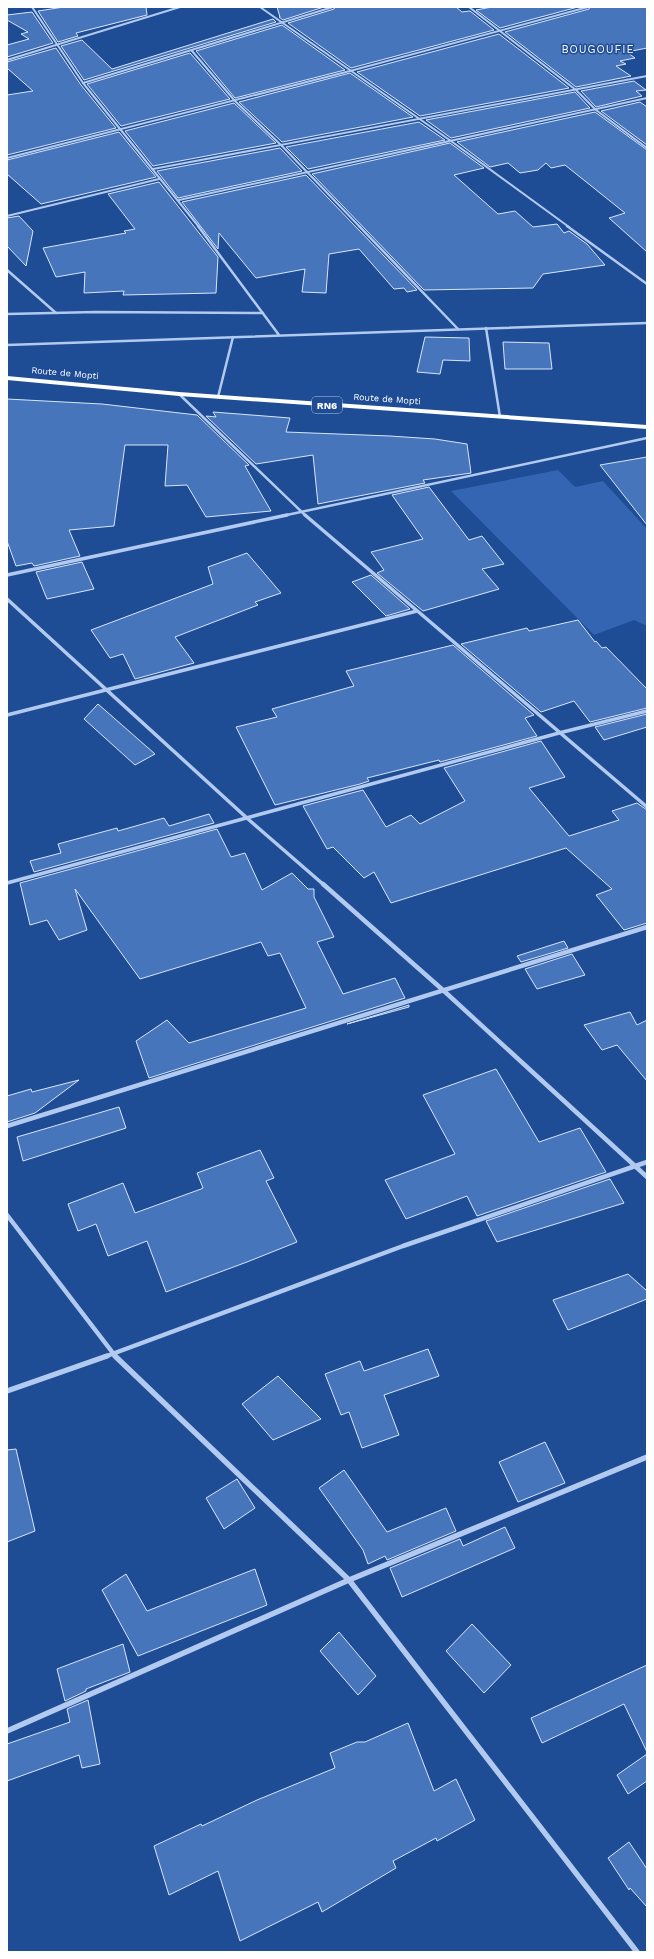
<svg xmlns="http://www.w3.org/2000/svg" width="654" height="1959" font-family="'Work Sans',sans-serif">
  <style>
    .green { fill: #3365b3 }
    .building { fill: #4775bc; stroke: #d8e6fa }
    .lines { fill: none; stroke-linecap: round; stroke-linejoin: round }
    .minor-far4 { stroke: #b2caef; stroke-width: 2 }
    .minor-far3 { stroke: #b2caef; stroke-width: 2.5 }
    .minor-far2 { stroke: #b2caef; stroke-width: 3.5 }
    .minor-far1 { stroke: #b2caef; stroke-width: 4.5 }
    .minor { stroke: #b2caef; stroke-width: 5.5 }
    .trunk { fill: #fcfeff; fill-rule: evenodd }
    .labels { text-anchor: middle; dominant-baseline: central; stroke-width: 3; stroke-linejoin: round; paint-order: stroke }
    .far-street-label { font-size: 9px; fill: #fff; stroke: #1e4c95 }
    .shield { fill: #1e4c95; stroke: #bcc9df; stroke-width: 1 }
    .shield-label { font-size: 10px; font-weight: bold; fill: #fff }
    .far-quarter-label { font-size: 11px; letter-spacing: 1px; fill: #fff; stroke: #1e4c95 }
  </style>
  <rect width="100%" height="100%" fill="#1e4c95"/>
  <path class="green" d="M558,470L575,487L603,481L647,529V626L634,620L594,635L451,491Z"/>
  <g class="building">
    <path d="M64,7H146L147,15L76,33L78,36L58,42L38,11Z"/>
    <path d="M277,7H324L283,20L279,17H280Z"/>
    <path d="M335,7H456L462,12L470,11L494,30L351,68L288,23L334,9Z"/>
    <path d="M492,7H578L500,28L476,10Z"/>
    <path d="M590,7H647V48L627,52L635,58L620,61L626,64L616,66L631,76L576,87L505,32L589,9Z"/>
    <path d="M32,12L53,43L7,57V45L29,39L21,34L28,32L7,20V15Z"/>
    <path d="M273,19L276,22L84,80L61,46L82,40L112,69Z"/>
    <path d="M282,25L345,70L235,98L196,51Z"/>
    <path d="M499,34L569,88L420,116L357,72Z"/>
    <path d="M56,48L81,85L116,128L7,155V95L33,91L7,68V62Z"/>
    <path d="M190,53L230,99L121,126L87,84Z"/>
    <path d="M350,73L413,117L282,142L239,102Z"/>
    <path d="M634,81L646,90L636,91L642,96L596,107L581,91Z"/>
    <path d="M575,92L590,108L451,138L426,120Z"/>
    <path d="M640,102L647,107V145L601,111Z"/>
    <path d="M234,103L276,143L153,166L125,131Z"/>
    <path d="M595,112L647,150V252L609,218L625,213L565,165L551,168L546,163L538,170L520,173L508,163L490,167L457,142Z"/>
    <path d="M419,122L445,140L308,169L286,147Z"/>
    <path d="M119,132L156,177L41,204L7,174V160Z"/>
    <path d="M450,143L484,168L454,175L498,214L515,211L533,227L557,224L564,233L569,231L587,244L605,265L543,274L533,288L424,290L312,174Z"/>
    <path d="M280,148L302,171L178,198L157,171Z"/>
    <path d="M306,175L356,227L417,290L407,292L404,288L394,289L359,249L329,254L326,293L302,292L305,269L256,278L219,233L218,249L182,202Z"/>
    <path d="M159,182L218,257L216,293L123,295L124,291L84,293L85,272L56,277L43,248L126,233L124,231L135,229L108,194Z"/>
    <path d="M19,216L33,231L26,266L7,246V218Z"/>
    <path d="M425,337L469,338L470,361L443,360L440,374L417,372Z"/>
    <path d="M503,342L549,343L552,369H505Z"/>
    <path d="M7,399L102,404L197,415L249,465L245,466L271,511L206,517L187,485L165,486L168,445H125L114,526L69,530L80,556L34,566L32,563L16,566L7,541Z"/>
    <path d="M213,412L290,418L286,432L390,436L435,439L467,444L471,473L423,480L425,483L318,504L313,455L256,464L206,416L216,417Z"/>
    <path d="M647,457V525L600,465Z"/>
    <path d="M429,487L469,540L482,536L504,564L482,569L499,589L423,611L377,573L384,570L371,552L423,539L392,495Z"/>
    <path d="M247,553L281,593L255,602L258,605L175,637L194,663L135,679L123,654L110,658L91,630L213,584L208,567Z"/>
    <path d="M82,562L94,589L47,599L36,572Z"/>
    <path d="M371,575L410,609L386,616L352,582Z"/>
    <path d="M578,620L595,642L596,641L602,648L606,647L647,689V708L590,722L574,701L541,712L461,644L527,628L529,631Z"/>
    <path d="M453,645L534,715L525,718L537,736L440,762L439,760L367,778L369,781L360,784L275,805L236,727L277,717L272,709L354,686L346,671Z"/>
    <path d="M98,704L155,754L135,765L84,719Z"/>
    <path d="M647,714V727L604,740L595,727Z"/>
    <path d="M541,741L565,777L529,788L569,836L619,820L612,811L637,803L647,810V923L624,930L596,895L612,889L566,848L391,903L374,872L364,878L333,847L327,849L303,806L363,790L386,827L411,815L420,824L465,801L444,768Z"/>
    <path d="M209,814L214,823L34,872L30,861L61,853L58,844L117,828L118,831L164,818L169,826Z"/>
    <path d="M217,829L231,857L245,853L262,890L292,873L308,889H314V897L334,937L317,942L343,994L395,978L405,998L149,1078L136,1041L167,1020L189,1043L306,1008L280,953L268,956L261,942L140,979L75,889L87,930L59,940L47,920L30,925L20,883Z"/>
    <path d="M564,941L568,948L521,962L517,956Z"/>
    <path d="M572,954L585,975L537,989L525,969Z"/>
    <path d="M409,1005V1007L347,1024Z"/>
    <path d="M630,1012L637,1025L647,1020V1081L617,1045L602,1050L584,1025Z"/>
    <path d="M496,1069L539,1142L580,1128L606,1172L477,1216L467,1196L406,1219L385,1180L455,1154L423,1095Z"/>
    <path d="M79,1080L35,1113L7,1122V1096L31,1089L32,1092Z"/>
    <path d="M119,1107L126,1128L23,1161L17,1137Z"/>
    <path d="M260,1150L274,1178L266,1181L297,1242L247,1262L166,1292L147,1241L108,1256L96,1224L78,1231L68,1204L123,1183L135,1213L201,1189L203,1188L197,1173Z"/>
    <path d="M610,1179L624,1203L497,1242L486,1221Z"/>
    <path d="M628,1274L647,1291V1299L568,1330L553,1300Z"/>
    <path d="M428,1349L439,1376L384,1395L399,1435L362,1448L349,1412L341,1415L325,1374L360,1361L364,1371Z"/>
    <path d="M278,1376L321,1419L273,1440L242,1404Z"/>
    <path d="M545,1442L565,1483L518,1502L499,1462Z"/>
    <path d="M16,1449L35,1531L7,1542V1450Z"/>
    <path d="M344,1470L387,1532L446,1508L456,1531L387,1560L385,1556L368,1564L363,1550L319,1488Z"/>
    <path d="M237,1479L255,1508L224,1529L206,1498Z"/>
    <path d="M505,1527L515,1548L402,1597L390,1568L460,1539L463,1546Z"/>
    <path d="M255,1569L267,1605L138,1656L102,1590L126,1574L147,1611Z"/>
    <path d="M472,1624L511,1665L484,1693L446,1651Z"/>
    <path d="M339,1632L376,1676L358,1695L320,1651Z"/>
    <path d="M123,1644L130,1672L86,1689V1691L65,1701L57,1669Z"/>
    <path d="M647,1665V1752L624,1704L542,1743L531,1718Z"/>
    <path d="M88,1700L100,1764L82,1768L79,1755L7,1781V1744L70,1722L67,1709Z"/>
    <path d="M408,1723L434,1791L456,1779L475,1820L437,1841L436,1838L393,1861L396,1868L322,1912L318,1902L240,1941L218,1871L169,1895L154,1846L201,1824L202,1826L257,1800L335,1768L330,1753L357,1742H365Z"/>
    <path d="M647,1754V1781L628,1794L617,1775Z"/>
    <path d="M629,1842L647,1869V1907L630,1888L629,1890L608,1858Z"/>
  </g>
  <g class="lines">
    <g class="minor-far4">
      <path d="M32,7L83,83L199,227"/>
      <path d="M260,7L451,141L569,227"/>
      <path d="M469,7L576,90L596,110L647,148"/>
      <path d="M192,51L235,101L282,146L360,227"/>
      <path d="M7,60L180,7"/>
      <path d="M83,83L333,7"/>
      <path d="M7,158L350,71L588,7"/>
      <path d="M153,169L647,76"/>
      <path d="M179,200L647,98"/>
      <path d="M7,216L159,179"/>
    </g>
    <g class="minor-far3">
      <path d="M198,226L279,335"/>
      <path d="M359,226L458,329"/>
      <path d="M567,226L647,284"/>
      <path d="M7,270L56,313"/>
      <path d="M7,314L96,312L263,313"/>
      <path d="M486,328L500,417"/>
      <path d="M7,345L647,323"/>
      <path d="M179,394L306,516"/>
      <path d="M218,397L233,337"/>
      <path d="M282,516L647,438"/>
    </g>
    <g class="minor-far2">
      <path d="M305,515L647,807"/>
      <path d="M7,575L287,515"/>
      <path d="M7,599L248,819L324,885"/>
      <path d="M7,715L417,611"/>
      <path d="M7,883L559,733L647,711"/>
    </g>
    <g class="minor-far1">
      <path d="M323,884L444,991L647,1177"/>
      <path d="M7,1126L647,927"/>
      <path d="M7,1215L116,1357"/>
      <path d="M104,1357L403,1246L647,1162"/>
    </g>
    <g class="minor">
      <path d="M115,1356L349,1580L637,1952"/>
      <path d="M7,1391L107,1356"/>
      <path d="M7,1731L349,1580L647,1457"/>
    </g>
    <path class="trunk" d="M7,376L179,392L647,425V429L179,396L7,380Z"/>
  </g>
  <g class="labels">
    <g class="far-street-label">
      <text transform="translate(65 373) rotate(5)">Route de Mopti</text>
      <text transform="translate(387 399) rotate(4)">Route de Mopti</text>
    </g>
    <rect class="shield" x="312" y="397" width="30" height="16" rx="3"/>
    <g class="shield-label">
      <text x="327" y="405">RN6</text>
    </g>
    <g class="far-quarter-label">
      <text x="598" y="49">BOUGOUFIE</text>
    </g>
  </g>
  <rect width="654" height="1959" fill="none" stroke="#ffffff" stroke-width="16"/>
</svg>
